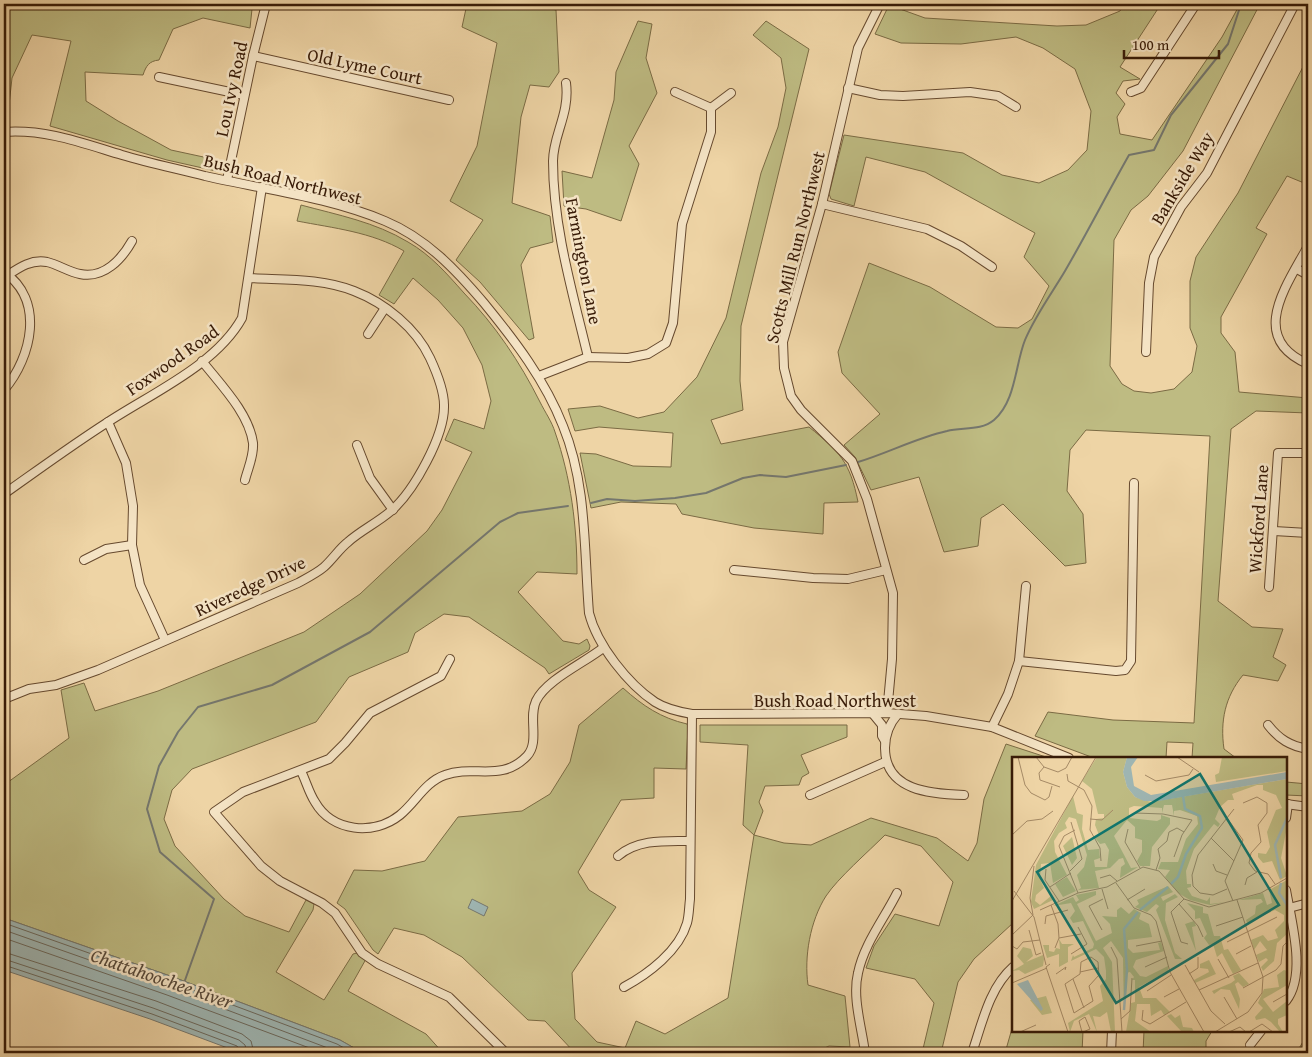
<svg xmlns="http://www.w3.org/2000/svg" width="1312" height="1057" font-family="'Gentium Book Plus',serif">
  <style>
    .green { fill: #bebb82; stroke: #7b6b44 }
    .water { fill: #9eb5b2; stroke: #75776e }
    .lines { fill: none; stroke-linecap: round; stroke-linejoin: round }
    .shore { stroke: #6b685c; stroke-width: 1 }
    .stream { stroke: #75776e; stroke-width: 2 }
    .minor-casing { stroke: #66492e; stroke-width: 10 }
    .minor { stroke: #f4e3c4; stroke-width: 8 }
    .labels { text-anchor: middle; dominant-baseline: central; stroke-width: 5; stroke-linejoin: round; paint-order: stroke }
    .street-label { font-size: 18px; fill: #381b07; stroke: #f4e3c4 }
    .water-label { font-size: 19px; font-style: italic; fill: #57493a; stroke: #f4e3c4 }
    .inset-river { fill: none; stroke: #9eb5b2; stroke-width: 2.5 }
    .inset-road { fill: none; stroke: #a58a66; stroke-width: 1 }
    .view { fill: #0f766e; fill-opacity: 0.15; stroke: #0f766e; stroke-width: 2.5 }
    .inset-edge { fill: none; stroke: #381b07; stroke-width: 2.5 }
  </style>
  <rect width="100%" height="100%" fill="#eed4a5"/>
  <filter id="stains"><feTurbulence type="fractalNoise" baseFrequency=".004" numOctaves="4"/><feColorMatrix values="0 0 0 0 .2 0 0 0 0 .09 0 0 0 0 .02 0 0 0 .5 -.17"/></filter>
  <radialGradient id="worn" r=".72"><stop offset=".6" stop-color="#630" stop-opacity="0"/><stop offset="1" stop-color="#630" stop-opacity=".3"/></radialGradient>
  <g class="green">
    <path d="M4,4H206L252,9L250,28L203,18L173,29L159,60C149,61 146,66 143,75L85,72L86,101L118,121L171,150L222,161L216,171L167,160L50,126L71,41L32,35L12,78L7,123H4Z"/>
    <path d="M467,4H531L556,10L559,72L549,87L530,85L521,117L512,203L550,216L553,242L530,248L521,265L534,338L529,340L480,282L456,260L483,220L450,201L477,146L497,43L462,27Z"/>
    <path d="M1124,4H1161L1120,67L1140,79L1123,81L1116,93L1125,104L1117,117L1120,134L1152,140L1222,37L1240,4H1260L1183,151L1148,196L1131,210L1114,240L1110,366L1122,384L1134,391L1151,393L1174,389L1192,372L1197,346L1190,328V281L1196,257L1238,193L1308,57V179L1304,183L1287,176L1256,228L1267,234L1221,317V333L1235,352L1239,392L1308,398V413L1256,411L1231,429L1218,601L1252,627L1283,629L1273,657L1286,665L1278,681L1243,675C1225,697 1220,721 1224,749L1236,758H1192L1193,743L1167,742L1166,758H1094L1035,736L1048,712L1113,720L1194,723L1210,436L1086,430L1070,450L1067,491L1083,514L1086,563L1065,566L1003,504L981,518L978,546L944,552L919,477L871,490L855,457L844,445L880,414L842,373L838,352L869,263L930,287L996,327L1018,328L1032,319L1049,286L1024,257L1035,233L925,172L866,157L854,206L831,199L829,194L844,135L963,153L1002,175L1039,183L1068,170L1087,150L1091,111L1075,69L1043,48L1016,37L961,44L901,43L875,34L889,5L925,18L1057,26L1086,25L1120,11Z"/>
    <path d="M638,21L652,24L646,58L657,93L629,146L639,164L621,221L586,209L564,206L562,171L592,178L614,100L616,72Z"/>
    <path d="M766,21L809,49L741,326L740,381L743,410L711,420L721,444L809,427C840,452 850,462 858,502L824,503L823,534L754,528L682,514L676,504L621,502L591,508L580,453L596,454L633,466L671,467L673,433L599,427L575,431L568,409L600,406L638,418L664,412L697,377L726,318L761,173L778,127L786,88L781,58L753,35Z"/>
    <path d="M301,205C338,215 375,222 408,242C431,255 447,274 464,293C495,325 520,362 540,402C545,412 552,422 555,432C571,478 577,526 577,574L537,572L518,592L563,641L579,644L587,639L590,646L589,650L549,674L545,668L469,617L444,614L415,633L408,652L349,677L316,722L192,769L172,790L164,819L175,846L224,899L245,916L289,932L306,900L314,904L313,910L276,972L324,1000L353,954L357,953L366,959L348,991L426,1034L443,1053H363L340,1040L173,977L4,918V785L69,738L61,690L84,683L95,711L158,691L304,632L360,594L427,531L442,510L472,452L445,440L454,419L484,429L491,401L482,365L463,328L438,300L413,278L394,304L379,295L404,251C372,232 333,228 297,221Z"/>
    <path d="M623,688C643,706 661,718 687,724L688,727L686,769L654,768V798L621,800L578,872L589,890L616,907L572,973L575,1019L597,1042L625,1048L636,1021L665,1034L728,998L754,835L743,825L748,745L700,742V725H847V737L801,755L809,773L802,777L799,785L765,786L759,802L763,811L754,835L784,843L811,845L871,818L937,838L968,861L977,843L984,799L1006,744L1049,758H1013V923L974,959L958,982L941,1053H922L934,1003L915,979L866,968L874,946L895,914L939,926L953,882L921,846L885,835C868,852 838,878 826,896C810,921 804,957 808,985L845,996L850,1047L829,1046L814,1053H575L545,1021L528,1020L462,957L424,935L394,928L378,954L373,950L345,909L337,903L354,870L382,871L425,861L458,817L522,811L550,794L570,762L579,725Z"/>
    <path d="M1286,782L1308,784V796L1286,795Z"/>
    <path d="M1013,1025V1031H1083L1082,1053H1005Z"/>
    <path d="M1144,1031H1212L1206,1041V1053H1143Z"/>
    <path d="M1308,1034V1053H1296Z"/>
  </g>
  <g class="water">
    <path d="M472,899L488,907L484,916L468,908Z"/>
    <path d="M4,918L173,977L340,1040L363,1053H241L150,1019L4,970Z"/>
  </g>
  <g class="lines">
    <g class="shore">
      <path d="M4,923L171,982L337,1044L353,1053"/>
      <path d="M4,930L169,988L341,1053"/>
      <path d="M4,938L167,995L323,1053"/>
      <path d="M4,952L156,1001L242,1034L251,1041L254,1053"/>
      <path d="M4,959L153,1008L239,1040L245,1045L247,1053"/>
      <path d="M4,965L152,1014L237,1046L241,1053"/>
    </g>
    <g class="stream">
      <path d="M858,462C888,453 916,438 947,431C962,427 981,431 994,420C1016,401 1015,365 1025,340C1035,316 1052,293 1065,271C1087,233 1107,194 1129,155L1154,150L1171,115L1228,44L1241,4"/>
      <path d="M591,503L607,499L635,501L675,498L706,493L743,478L760,475L786,477L846,465"/>
      <path d="M184,983L214,899L160,852L147,809L159,766L178,732L198,707L272,685L370,632L500,522L518,513L568,506"/>
    </g>
    <g class="minor-casing">
      <g id="minor">
        <path d="M880,4L858,48L822,204L783,342L784,368L791,396L801,410L852,461L867,499L893,593L892,659L887,713"/>
        <path d="M253,56L449,100"/>
        <path d="M159,77L244,95"/>
        <path d="M566,83C570,114 553,135 553,161C553,227 573,294 588,357"/>
        <path d="M848,88L880,95L903,96L970,92L998,96L1016,107"/>
        <path d="M1131,92L1141,88L1196,4"/>
        <path d="M711,108L731,93"/>
        <path d="M4,132C46,129 82,143 122,155C149,163 178,169 205,176C266,190 328,197 385,221C426,238 456,270 484,303C515,341 545,380 563,426C587,484 584,551 589,613C597,645 628,684 655,702C666,709 680,712 692,714L887,713L926,716L992,727L1069,758"/>
        <path d="M227,180L253,56L266,4"/>
        <path d="M822,204L927,229L961,246L992,267"/>
        <path d="M1308,246C1287,285 1247,338 1308,364"/>
        <path d="M1297,269L1308,275"/>
        <path d="M4,272C45,300 32,357 4,390"/>
        <path d="M8,275C20,267 32,259 47,262C59,265 69,272 80,274C104,279 122,259 132,241"/>
        <path d="M368,334L385,308"/>
        <path d="M1146,352L1149,283L1154,257L1181,207L1207,173L1295,4"/>
        <path d="M202,361C220,384 249,413 253,443C254,456 248,468 245,480"/>
        <path d="M539,376L588,357L628,358L648,354L666,343L673,323L682,224L711,132V108L675,92"/>
        <path d="M108,422L126,463L133,506L132,545L140,585L165,640"/>
        <path d="M357,445L370,478L393,510"/>
        <path d="M4,494C38,470 72,445 108,422C152,393 216,365 242,318L262,187"/>
        <path d="M1274,531L1308,533"/>
        <path d="M84,560L106,549L132,545"/>
        <path d="M734,570L813,578L848,579L886,570"/>
        <path d="M1269,587L1278,453H1308"/>
        <path d="M450,659L441,676L370,713L345,743L329,759L243,792L214,812L261,866L280,881L322,903L335,913L362,953L378,964L449,997L506,1053"/>
        <path d="M1019,661L1116,671L1125,670L1131,661L1134,483"/>
        <path d="M4,699L29,689L56,685L98,670L298,583C307,578 317,573 324,567C333,559 339,549 348,542C360,531 377,523 391,511C414,491 445,435 444,405C444,390 436,371 430,358C416,328 385,303 354,291C322,278 284,280 249,278"/>
        <path d="M873,714L882,725V736L885,741"/>
        <path d="M898,714C889,724 885,734 885,748C885,791 931,794 964,795"/>
        <path d="M1268,725C1279,739 1290,746 1308,749"/>
        <path d="M992,727L1008,694L1019,661L1026,586"/>
        <path d="M301,771C306,781 309,793 315,802C332,832 374,836 400,815C416,802 425,782 445,775C474,764 501,783 527,756C540,742 528,718 536,701C546,680 584,663 603,648"/>
        <path d="M810,795L885,762"/>
        <path d="M1286,804L1308,807"/>
        <path d="M1286,818L1288,804"/>
        <path d="M618,856C638,839 665,841 689,841"/>
        <path d="M1286,890C1291,920 1307,975 1286,1001"/>
        <path d="M1289,908L1308,903"/>
        <path d="M624,987C648,974 679,951 687,923C689,916 689,907 690,899L692,714"/>
        <path d="M1250,1045L1261,1031"/>
        <path d="M865,1053C862,1028 852,998 858,973C864,944 884,919 897,893"/>
        <path d="M972,1053C982,1024 989,988 1013,967"/>
        <path d="M1111,1053L1112,1031"/>
      </g>
    </g>
    <use href="#minor" class="minor"/>
  </g>
  <g class="labels">
    <g class="street-label">
      <text transform="translate(365 66) rotate(12)">Old Lyme Court</text>
      <text transform="translate(231 89) rotate(-78)">Lou Ivy Road</text>
      <text transform="translate(1182 178) rotate(-59)">Bankside Way</text>
      <text transform="translate(283 179) rotate(14)">Bush Road Northwest</text>
      <text transform="translate(795 247) rotate(-76)">Scotts Mill Run Northwest</text>
      <text transform="translate(584 261) rotate(79)">Farmington Lane</text>
      <text transform="translate(172 360) rotate(-35)">Foxwood Road</text>
      <text transform="translate(1258 519) rotate(-86)">Wickford Lane</text>
      <text transform="translate(250 586) rotate(-25)">Riveredge Drive</text>
      <text x="835" y="700">Bush Road Northwest</text>
    </g>
    <g class="water-label">
      <text transform="translate(162 978) rotate(19)">Chattahoochee River</text>
    </g>
  </g>
  <g transform="translate(1012 757)">
    <rect width="275" height="275" fill="#eed4a5"/>
    <path d="M85,0H115L111,15L115,30L123,40L139,45L275,22V70L269,101L275,119L268,123L260,104L251,106L246,100V96L254,97L258,90L255,75L264,53L270,51L264,38L251,33V28H245L220,37L222,43H216L208,50L203,62L208,67L206,70L202,67L182,92L174,114L175,127H179V130L175,131L180,139L195,144L198,140V147L214,145L198,148L178,143L166,136L153,120L158,113L146,112L149,105H166L174,82L186,67L185,59L168,53L162,54V59L160,48H152L150,56V51L122,49L117,51V61L145,64L149,62V58L158,61V67L140,90L138,109H128L125,104L130,95V83L123,81V70L115,63L102,79L119,111L126,110L108,121L109,110L113,107L111,101L107,102L98,111L83,114L87,131L66,133L69,131L65,118L72,110L75,98L64,62L57,60L53,66L55,71L47,76L42,84L43,95L55,118L41,126L38,106L29,107L28,122L32,131L24,138L23,144L28,148L39,139L41,143L22,152L19,145L24,108L61,39L65,56L71,58L70,72L76,93L87,92L88,101L82,103L83,110H95L97,93L93,86L88,87L83,81L87,78L83,68L84,62L92,61V57H86L80,32L70,24ZM210,0H275V14L204,25L203,18L207,16ZM60,80L65,101L60,108L51,89ZM55,120L64,134L51,140L43,127ZM275,123V177L265,186L262,204L251,214L249,210L256,203L254,201L247,205L244,198L255,193L248,184L242,193L239,183L251,178L256,184L266,181L263,173L272,164V158L263,153L235,166L234,163L243,157L244,149L251,145L249,142L227,143L251,136L255,148L260,146L257,133ZM156,129L161,135L149,140L151,144L163,137L166,140L154,146L153,163L163,196L170,202H163L144,153L147,149L144,147L135,155L123,150L127,147L125,143ZM84,134V138L65,147L84,184L100,176L98,167L90,159L105,160V153L109,150L117,157L122,152L129,156L127,162L137,167L140,180L116,183V191L121,196L148,193L146,186L149,185L152,194L124,203L121,210L128,219L134,220L156,209V214L127,230L131,241H144L158,255L152,258L149,253L139,259L138,247H125L123,264L139,275H114L119,246L123,245V223H120L122,220L118,215L114,216L112,258L111,201L99,184L91,191L100,205L103,275H99L95,255L88,260L81,259L85,275L77,257L62,264L58,275L56,266L91,244L88,229L94,222V214L92,200L84,192L59,204L61,198L62,200L81,191L82,187L71,164L61,166L58,161L63,154L59,146L41,149L61,140L64,145L67,143L64,138ZM175,146L191,150V156L196,157L202,179H208L212,193L216,192L229,213L221,217L210,196L205,200L201,187L197,188L192,181L195,177L188,161L183,162V154ZM182,164L184,169L180,170L184,194L173,167ZM47,182L50,187H62L56,190V205L47,210V197L35,201L31,188H37V194L42,195L44,191L48,192ZM11,190L19,192L21,199L14,205L31,198L32,202L31,209L13,217L7,213L0,214L12,207L5,199ZM197,203L204,217L183,226L182,223L197,215L196,212L188,211V207ZM272,213L275,214V228L251,242L261,255L275,244V258L266,262V267L271,275H268L259,265L253,261L244,263L243,260L251,251L246,246L252,232L267,230L265,218ZM227,216L237,227L231,230L226,225L223,227L228,242L227,252L218,233L209,232L202,237L200,234L219,226L223,223L221,219ZM34,239L40,256L30,258L18,243ZM159,257L163,261L168,258L171,270L180,271L182,275H170L155,259Z" fill="#bebb82"/>
    <path d="M115,0H126L119,10L122,29L139,38L275,15V22L147,44H132L123,40L115,30L111,15ZM16,223L31,252L29,254L5,227Z" fill="#9eb5b2"/>
    <path class="inset-river" d="M269,121L263,88L275,61M269,126L267,136L275,148M159,127L166,120L174,97L190,71L188,59L173,52L171,39M128,153L156,130M112,253L115,213L112,172L126,155"/>
    <path class="inset-road" d="M6,0L13,28L19,36L33,43L37,40L40,29M24,0L32,10L46,15L54,11L60,0M165,0L187,15M32,10L27,16L28,23L48,30M55,17L56,24L72,33L80,49L78,73L88,91L89,104M133,18L144,24L177,18L181,12M231,46L245,40L255,46V56L246,68L249,85L239,96L237,106L243,114L256,117L263,127M123,56L151,57L180,63L170,78L162,100M215,61L231,83L213,124L221,144M78,62L90,63L101,53M116,72L113,85L128,111M63,73L52,79L47,89L66,136M0,78L15,64L30,62L41,54M199,81L222,104M201,107L204,114L215,118M34,112L33,123L47,144M144,113L148,101L146,92L155,84L157,75L165,71L172,75M58,114L70,102L59,65M88,121L98,118L105,124M104,126L122,151L139,158L144,164L158,215L192,275M233,128L235,121L245,115M38,130L59,116M90,132L96,152M215,132L201,138L188,136L181,129L180,118L186,98L222,52M2,134L22,160L34,208M172,142L159,155L169,185L176,187M115,143L133,132M0,144L84,0M167,147L186,169L191,180M39,148L46,167L47,181L43,191M28,153L66,136L95,130L131,110L147,114L172,142L197,150L249,136L275,121M21,158L18,141L22,109M33,167L34,159L56,153M204,169L231,160M17,173L24,198L29,196M90,173L77,149L91,142M0,178L21,158M47,181L69,177M215,185L265,160M0,189L5,192L11,185L28,183M124,189L150,184M99,190L105,202L110,275M59,197L75,187L66,170M224,197L239,189M79,200L86,205L87,218L77,229L81,244L62,256L53,227L68,217L69,205ZM206,202L217,221M38,207L34,210L56,275M173,208L199,254L213,267M133,210L155,200M68,215L86,211M44,217L54,210L53,213M177,217L186,211V200M61,222L72,251M0,226L35,211M231,231L264,213L269,207L271,189L275,185M187,233L246,206M135,234L159,218M152,240L167,232M212,240L225,262M261,245L275,237M131,253L130,263L138,267L174,245M109,262L118,254L120,221M8,275L24,268M70,275L67,264L73,260L78,272L71,275M203,275L236,255L250,236L251,220L225,143M217,275L228,270L234,275M237,275L250,267L261,275"/>
    <path class="view" d="M188,17L267,148L104,246L25,115Z"/>
    <rect width="275" height="275" class="inset-edge"/>
  </g>
  <rect width="1312" height="1057" fill="none" stroke="#eed4a5" stroke-width="20"/>
  <rect x="5" y="5" width="1302" height="1047" fill="none" stroke="#381b07" stroke-width="2.5"/>
  <rect x="10" y="10" width="1292" height="1037" fill="none" stroke="#381b07"/>
  <path d="M1124 50v8h95v-8" fill="none" stroke="#381b07" stroke-width="2.5"/>
  <text x="1132" y="50" font-size="15" fill="#381b07" stroke="#f4e3c4" stroke-width="4" paint-order="stroke">100 m</text>
  <rect width="100%" height="100%" filter="url(#stains)"/>
  <rect width="100%" height="100%" fill="url(#worn)"/>
</svg>
